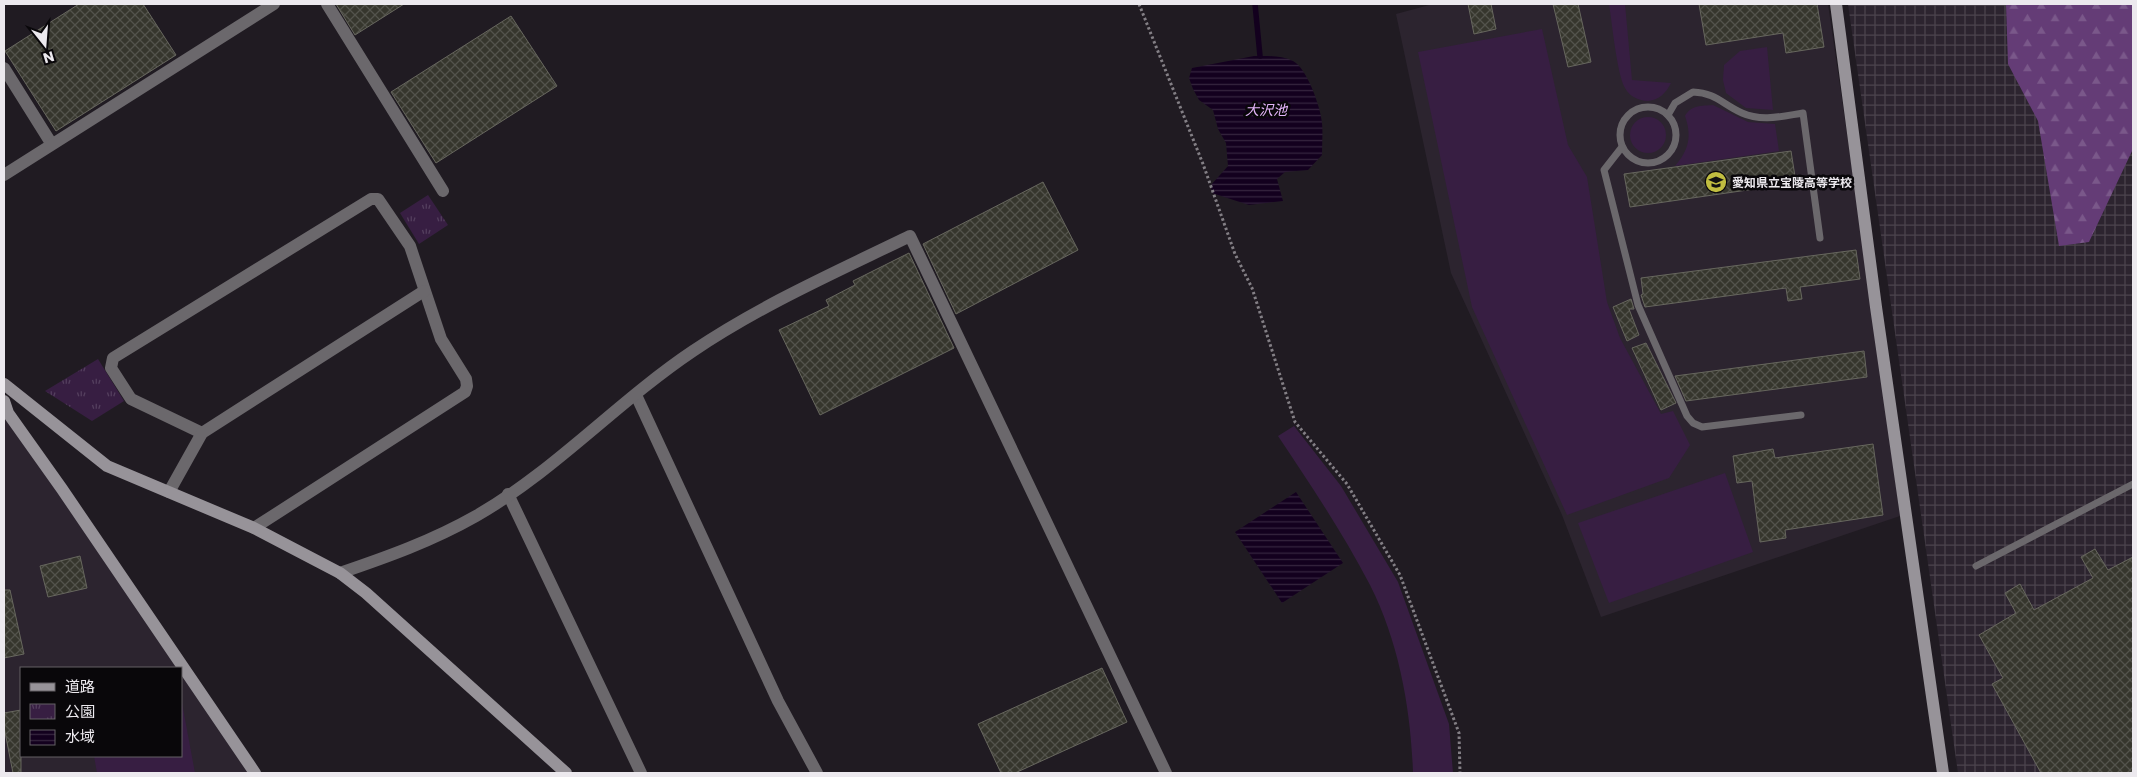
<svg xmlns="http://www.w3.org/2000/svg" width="2137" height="777" font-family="Poppins,'Noto Sans JP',sans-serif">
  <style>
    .built { fill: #2c242f; fill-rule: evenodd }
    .industrial { fill: url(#industrial-grid) }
    .green { fill: #371e42 }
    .forest { fill: url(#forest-firs) }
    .park { fill: url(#park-tufts) }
    .water { fill: url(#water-rules) }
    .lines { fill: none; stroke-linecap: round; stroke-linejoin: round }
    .stream { stroke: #13001e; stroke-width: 5.5 }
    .building { fill: url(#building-cross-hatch); stroke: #67675e }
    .path { stroke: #837f85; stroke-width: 3; stroke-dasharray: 2.5 2.5; stroke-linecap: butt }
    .lane { stroke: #6b686c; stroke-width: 7 }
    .street { stroke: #6b686c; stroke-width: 12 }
    .secondary { stroke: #979399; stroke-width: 12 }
    .labels { text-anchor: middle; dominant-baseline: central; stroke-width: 5; stroke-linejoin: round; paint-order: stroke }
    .poi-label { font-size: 12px; font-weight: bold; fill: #ece9ee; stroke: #09070a; text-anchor: start }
    .water-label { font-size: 14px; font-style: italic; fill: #e5b6fb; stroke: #09070a }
  </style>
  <defs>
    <pattern id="industrial-grid" width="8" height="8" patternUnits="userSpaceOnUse" patternTransform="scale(1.25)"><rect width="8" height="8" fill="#2c242f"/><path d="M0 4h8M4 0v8" fill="none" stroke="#4b444d"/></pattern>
    <pattern id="forest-firs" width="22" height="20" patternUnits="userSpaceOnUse" patternTransform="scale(1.25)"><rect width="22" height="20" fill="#643c76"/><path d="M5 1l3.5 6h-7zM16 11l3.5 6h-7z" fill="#7a588a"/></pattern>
    <pattern id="park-tufts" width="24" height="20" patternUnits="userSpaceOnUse" patternTransform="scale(1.25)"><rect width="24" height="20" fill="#371e42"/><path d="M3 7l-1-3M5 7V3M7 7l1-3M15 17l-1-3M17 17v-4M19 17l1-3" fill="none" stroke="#543f5e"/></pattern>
    <pattern id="water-rules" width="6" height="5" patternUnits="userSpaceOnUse" patternTransform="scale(1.25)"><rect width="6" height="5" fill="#13001e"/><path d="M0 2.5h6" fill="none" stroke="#36253f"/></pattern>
    <pattern id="building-cross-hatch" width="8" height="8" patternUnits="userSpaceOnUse" patternTransform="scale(1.25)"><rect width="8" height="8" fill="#36362d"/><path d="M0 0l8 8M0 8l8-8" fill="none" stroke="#53534c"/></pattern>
  </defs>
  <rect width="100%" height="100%" fill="#201b22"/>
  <g class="built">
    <path d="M1433,4H1828L1865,257L1900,516L1601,617L1562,515L1451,273L1396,14Z"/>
    <path d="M4,403L142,608L251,773H4ZM21,668H181V756H21Z"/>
  </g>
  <path class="industrial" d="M1848,4H2133V773H1958Z"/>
  <g class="green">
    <path d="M1609,4H1625L1632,80L1671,83C1666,93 1659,100 1648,101C1639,101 1629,96 1625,88C1617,74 1612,23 1609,4Z"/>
    <path d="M1542,29L1568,145L1587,177L1607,302L1620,338L1661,414L1673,411L1690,445L1669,478L1567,515L1472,307L1418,52Z"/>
    <path d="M1767,47L1773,110L1746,108L1726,93L1723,80L1724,65L1740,51Z"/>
    <path d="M1713,105L1748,122L1775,124L1779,151L1675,166C1689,150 1692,136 1685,116C1691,105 1701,106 1713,105Z"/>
    <circle cx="1648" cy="135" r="18"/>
    <path d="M1294,426L1341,486L1398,582L1449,724L1453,773H1413C1411,710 1399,642 1370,585C1343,533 1310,484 1278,436Z"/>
    <path d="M1725,473L1753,552L1609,603L1578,523Z"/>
    <path d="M182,703L195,773H97L94,756H181Z"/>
  </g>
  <path class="forest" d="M2006,4H2133V149L2089,242L2059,246L2038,121L2008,64Z"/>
  <g class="park">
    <path d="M428,195L448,225L419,244L400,213Z"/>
    <path d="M98,359L124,401L92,421L45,391Z"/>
  </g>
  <g class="water">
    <path d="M1254,56C1266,56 1281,55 1293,61C1307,68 1321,108 1322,123C1323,133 1322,144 1322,155L1308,170L1285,172L1277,179L1283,201L1249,205L1212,193L1211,185L1228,166L1226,143L1218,129L1213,110L1199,100L1193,89L1189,78L1192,68Z"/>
    <path d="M1296,492L1343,563L1282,603L1235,532Z"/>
  </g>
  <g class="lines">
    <path class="stream" d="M1255,4L1260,56"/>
  </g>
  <g class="building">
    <path d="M79,4H143L176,55L56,131L5,51Z"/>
    <path d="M336,4H404L355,35Z"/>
    <path d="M1468,4H1491L1496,29L1474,34Z"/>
    <path d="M1553,4H1578L1591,62L1568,67Z"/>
    <path d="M1699,4H1817L1824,47L1786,53L1783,33L1706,45Z"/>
    <path d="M511,16L557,86L436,163L391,92Z"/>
    <path d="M1791,151L1796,183L1630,207L1624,174Z"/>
    <path d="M1043,182L1078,250L956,314L923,244Z"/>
    <path d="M1856,250L1860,279L1800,287L1802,299L1788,301L1786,288L1645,307L1641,295L1643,294L1641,278Z"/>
    <path d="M909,253L954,348L820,415L779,330L829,306L826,300L855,285L853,281Z"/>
    <path d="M1631,299L1634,309H1629L1639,335L1627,341L1613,307Z"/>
    <path d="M1646,343L1676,403L1661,410L1632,348Z"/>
    <path d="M1864,351L1867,377L1686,401L1675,376Z"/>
    <path d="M1873,444L1883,515L1785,530L1786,538L1760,542L1752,481L1737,483L1733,456L1773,449L1775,458Z"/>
    <path d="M2095,549L2108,570L2133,557V773H2041L1992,684L2003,678L1979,635L2016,613L2005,593L2020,584L2034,610L2093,578L2081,557Z"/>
    <path d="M80,556L87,588L48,597L40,566Z"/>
    <path d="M4,590H10L24,654L4,658Z"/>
    <path d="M1102,668L1127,722L1015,773H1001L978,724Z"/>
    <path d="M21,710V773H13L4,727V713Z"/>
  </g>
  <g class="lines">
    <path class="path" d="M1139,4L1203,164L1235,254L1252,288L1295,422L1347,484L1400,575L1459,733L1460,773"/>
    <g class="lane">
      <circle cx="1648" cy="135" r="28"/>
      <path d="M1668,115L1675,103L1693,92C1716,93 1722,104 1742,113C1762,122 1783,116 1803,113L1820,238"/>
      <path d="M1622,147L1604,170L1638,305L1687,416L1693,423L1702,427L1801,415"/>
      <path d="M1976,566L2133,484"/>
    </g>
    <g class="street">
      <path d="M327,4L443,191"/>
      <path d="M4,68L51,143"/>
      <path d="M4,175L274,4"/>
      <path d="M636,395L778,701L817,773"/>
      <path d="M202,433L131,399L111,368L113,358L371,199H378L410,246L441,339L466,379L467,386L465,392L254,528"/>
      <path d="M169,492L202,433L424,291"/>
      <path d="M508,494L641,773"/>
      <path d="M340,573C387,557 432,541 476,516C555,471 617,402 693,351C761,305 836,272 910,236L1166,773"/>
    </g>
    <g class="secondary">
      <path d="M1836,4L1876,307L1943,773"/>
      <path d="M4,384L107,466L254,528L340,573L366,593L566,773"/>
      <path d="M4,401L8,413L62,489L255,773"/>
    </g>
  </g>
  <defs>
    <g id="school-disc" transform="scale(1.125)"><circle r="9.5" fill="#c1be40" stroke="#09070a"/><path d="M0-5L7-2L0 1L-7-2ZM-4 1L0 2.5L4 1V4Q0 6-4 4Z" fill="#111"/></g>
  </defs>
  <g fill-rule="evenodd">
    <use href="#school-disc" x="1716" y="182"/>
  </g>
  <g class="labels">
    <g class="poi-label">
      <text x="1732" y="182">愛知県立宝陵高等学校</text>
    </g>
    <g class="water-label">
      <text x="1266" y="110">大沢池</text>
    </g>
  </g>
  <rect width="2137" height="777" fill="none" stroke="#ece9ee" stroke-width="10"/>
  <rect x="20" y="667" width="162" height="90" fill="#09070a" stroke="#646165"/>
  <rect x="30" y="683" width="25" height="8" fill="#979399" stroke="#646165"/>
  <text x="65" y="692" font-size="15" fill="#ece9ee">道路</text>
  <rect x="30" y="704" width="25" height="15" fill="url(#park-tufts)" stroke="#646165"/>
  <text x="65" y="717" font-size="15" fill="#ece9ee">公園</text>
  <rect x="30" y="730" width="25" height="15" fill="url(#water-rules)" stroke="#646165"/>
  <text x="65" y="742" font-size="15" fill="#ece9ee">水域</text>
  <g transform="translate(45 45) rotate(163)" stroke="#09070a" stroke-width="4" paint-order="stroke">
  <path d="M0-4L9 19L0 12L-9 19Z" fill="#ece9ee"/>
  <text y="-8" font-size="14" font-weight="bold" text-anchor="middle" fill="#ece9ee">N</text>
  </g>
</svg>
